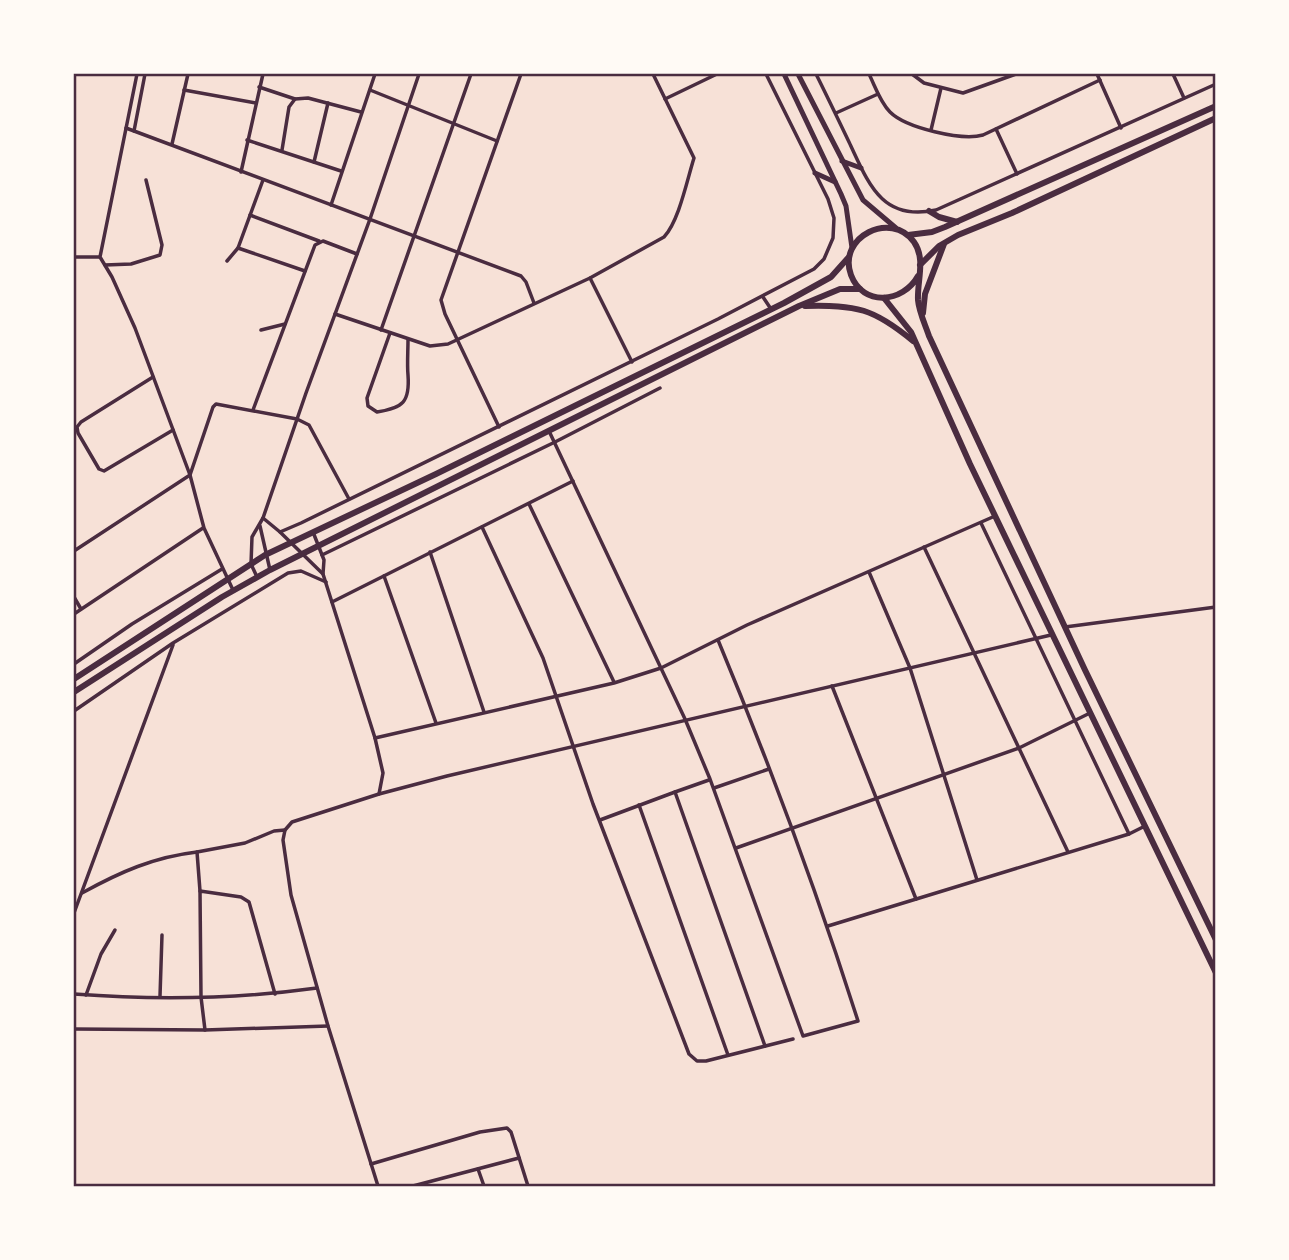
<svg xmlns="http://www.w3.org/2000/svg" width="1289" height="1260" font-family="Arial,sans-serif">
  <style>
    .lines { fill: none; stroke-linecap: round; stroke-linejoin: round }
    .minor { stroke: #4a2c40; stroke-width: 3.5 }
    .primary { stroke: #4a2c40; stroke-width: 5 }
    .trunk { stroke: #4a2c40; stroke-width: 6 }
    .neatline { fill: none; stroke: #4a2c40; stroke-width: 2.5 }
  </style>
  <rect width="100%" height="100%" fill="#f7e1d7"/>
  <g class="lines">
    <g class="minor">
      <path d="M137,74L100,257L112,277L135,328L190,475L204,528L233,590"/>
      <path d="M816,74C827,96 838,119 849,142C868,182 881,222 936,210L1216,84"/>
      <path d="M869,74C875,86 880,102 890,112C906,128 962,141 983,135L1100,80"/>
      <path d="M912,74L924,83L963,93L1016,74"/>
      <path d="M1097,74L1121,128"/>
      <path d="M1173,74L1184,98"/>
      <path d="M259,87L295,99L308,98L361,112"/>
      <path d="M184,90L256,103"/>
      <path d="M370,90L497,141"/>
      <path d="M665,99L717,74"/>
      <path d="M836,113L878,94"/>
      <path d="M126,128L521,276L526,282L534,303"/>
      <path d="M996,129L1017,174"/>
      <path d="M931,130L941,88"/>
      <path d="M134,131L145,74"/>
      <path d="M247,140L341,171"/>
      <path d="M172,144L188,74"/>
      <path d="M282,150L289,107L295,99"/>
      <path d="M314,162L328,103"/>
      <path d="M241,172L263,74"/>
      <path d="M331,205L375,74"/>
      <path d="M250,215L319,241"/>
      <path d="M238,248L305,271"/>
      <path d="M74,257H99"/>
      <path d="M227,261L238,248L263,180"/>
      <path d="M105,265L131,264L160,255L162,245L146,180"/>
      <path d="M590,278L632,362"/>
      <path d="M763,297L771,309"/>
      <path d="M335,314L430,346L448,344L590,278L664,237C679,221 687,180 694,158L653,74"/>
      <path d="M261,330L285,324"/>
      <path d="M381,330L471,74"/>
      <path d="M390,333L367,398L368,406L377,412C403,408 410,402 408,375C407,364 408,352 408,340"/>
      <path d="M153,377L81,422L77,427L78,433L99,469L104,471L173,430"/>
      <path d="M253,410L315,245L323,241L357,254"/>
      <path d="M499,427L445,314L441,300L521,74"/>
      <path d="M549,431L685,719L710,779L803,1036L858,1021C817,892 770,765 718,640"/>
      <path d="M529,504L614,682"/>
      <path d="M263,518L280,532L301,523L718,319L814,269L824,259L833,238L834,218L828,199L766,74"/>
      <path d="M981,523L1129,834"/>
      <path d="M260,526L270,570"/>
      <path d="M482,527L543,658L593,804L689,1054L697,1061H706L793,1039"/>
      <path d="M280,532L323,574"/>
      <path d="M313,532L324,560L323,574L375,738L383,773L379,794"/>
      <path d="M924,547L1068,852"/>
      <path d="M74,551L190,475L213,407L216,404L297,419L309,425L349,499"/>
      <path d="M430,552L484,712"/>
      <path d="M322,555L555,442L660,388"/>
      <path d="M869,572L910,668L977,880"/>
      <path d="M384,576L436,723"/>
      <path d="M257,577L251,564L252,537L263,518L306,393L370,219L419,74"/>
      <path d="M74,597L81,609"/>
      <path d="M332,602L573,481"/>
      <path d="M74,614L203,528"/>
      <path d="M1065,627L1216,607"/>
      <path d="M74,664L132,624L222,569"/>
      <path d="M832,686L916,899"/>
      <path d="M74,711L173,643L288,573L301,571L326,582"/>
      <path d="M375,738L614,683L661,668L747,625L995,516"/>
      <path d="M714,788L769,769"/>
      <path d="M675,792L709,780"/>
      <path d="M639,805L728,1055"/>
      <path d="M600,820L675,792L765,1046"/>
      <path d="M736,848L1019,748L1090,713"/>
      <path d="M200,891L197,852L245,843L274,831L285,830"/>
      <path d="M82,893C120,872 154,857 197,852"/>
      <path d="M74,913L173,645"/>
      <path d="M828,926L1129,834L1145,826"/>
      <path d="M74,994C154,1000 237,999 317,988"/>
      <path d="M86,995L101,954L115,930"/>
      <path d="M160,996L162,935"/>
      <path d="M74,1029L205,1030L328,1026"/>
      <path d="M205,1030L201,997L200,891L241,897L249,902L275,994"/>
      <path d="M371,1164L480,1132L507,1128L511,1132L528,1186"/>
      <path d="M478,1169L484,1186"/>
      <path d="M378,1186L328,1026L291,895L283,840L285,830L292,822L379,794L447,776L1051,635"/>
      <path d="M413,1186L519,1158"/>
    </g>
    <g class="primary">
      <path d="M784,74L841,194L846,206L852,248"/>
      <path d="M798,74L863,200L896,228"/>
      <path d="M842,161L861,168"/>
      <path d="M815,173L835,182"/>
    </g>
    <g class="trunk">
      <path d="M929,211L939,217L957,222"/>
      <path d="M908,235L932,232L945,227L1216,106"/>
      <path d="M920,265L939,246L958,235L1012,213L1216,118"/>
      <path d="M918,276C903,303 863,307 851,275C837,237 891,210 914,242C926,259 917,281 918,300C919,312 925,324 929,336L1085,670L1216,940"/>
      <path d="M884,298L911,332L970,464L1216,973"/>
      <path d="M805,306C857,305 873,308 913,341"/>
      <path d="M923,313L925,294L944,244"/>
      <path d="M74,679L265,555L436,474L784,303L831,277L848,258"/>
      <path d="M74,692L222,597L270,570L799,306L840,289H860"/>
    </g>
  </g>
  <rect width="1289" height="1260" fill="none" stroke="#fffaf5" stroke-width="150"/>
  <rect x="75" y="75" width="1139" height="1110" class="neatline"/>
</svg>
